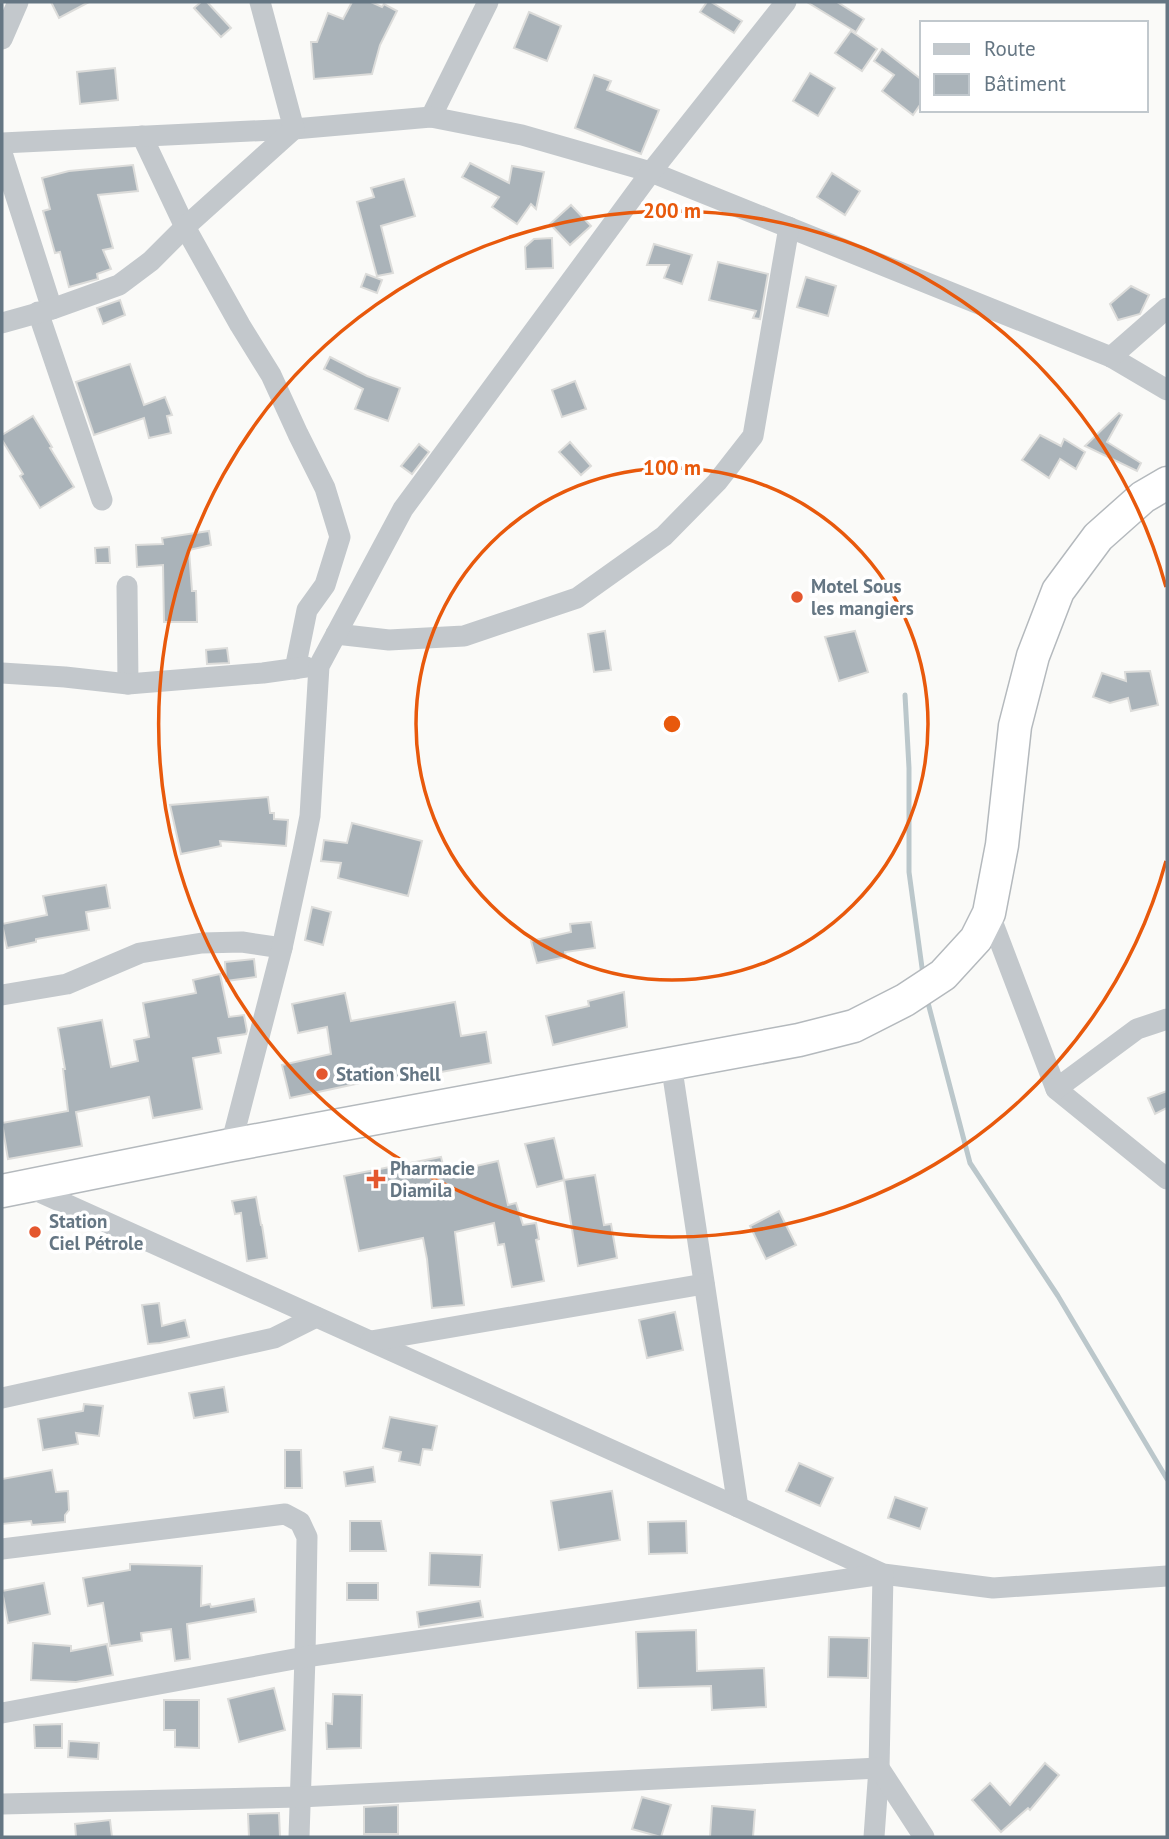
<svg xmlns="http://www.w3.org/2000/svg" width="1169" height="1839" font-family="'PT Sans',sans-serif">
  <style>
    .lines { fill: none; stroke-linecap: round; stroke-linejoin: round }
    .stream { stroke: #bbc7cb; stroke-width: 5 }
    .building { fill: #aab3b9; stroke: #dcdcda; stroke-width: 2 }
    .highway-casing { stroke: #b4b9bd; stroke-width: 35 }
    .minor { stroke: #c3c8cc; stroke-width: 21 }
    .highway { stroke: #fff; stroke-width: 32 }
    .ring { fill: none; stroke: #e8590c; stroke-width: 3.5 }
    .poi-dot { fill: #e4572e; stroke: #fff; stroke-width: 2.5 }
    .labels { text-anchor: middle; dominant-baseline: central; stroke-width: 7; stroke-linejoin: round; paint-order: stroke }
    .poi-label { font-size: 19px; font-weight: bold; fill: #657683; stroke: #fff; text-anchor: start }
    .centre { fill: #e8590c; stroke: #fff; stroke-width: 3.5 }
    .ring-label { font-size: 21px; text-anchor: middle; font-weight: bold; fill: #e8590c; stroke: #fff; stroke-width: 7; stroke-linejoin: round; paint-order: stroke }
  </style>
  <rect width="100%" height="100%" fill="#fafaf8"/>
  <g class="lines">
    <g class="stream">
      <path d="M905,695L909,768V872L923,975"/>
      <path d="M927,999L970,1163L1058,1296L1167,1479"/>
    </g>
  </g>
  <g class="building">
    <path d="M51,2H89L59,18Z"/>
    <path d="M201,2H207L231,28L221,37L194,8Z"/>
    <path d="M352,2H371L382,7L384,4L397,11L380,45L372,74L314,79L311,42H317L328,13L343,19Z"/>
    <path d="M707,2H711L742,21L734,33L700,12Z"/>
    <path d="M807,2H837L864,19L856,32Z"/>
    <path d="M529,12L561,26L547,61L514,48Z"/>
    <path d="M851,31L877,49L862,71L835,53Z"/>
    <path d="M882,49L922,80V102L913,115L882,91L894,75L874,61Z"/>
    <path d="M115,68L118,100L80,104L77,72Z"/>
    <path d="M810,73L835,88L818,116L793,101Z"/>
    <path d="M594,75L611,81L607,90L659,110L641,154L575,128Z"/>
    <path d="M470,163L509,183L512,166L544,172L536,209L531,204L517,224L492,207L499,197L462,177Z"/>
    <path d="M133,165L138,191L98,195L113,248L103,250L111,269L97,274L98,279L69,287L60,252L55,253L43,211L50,209L42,178L69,171Z"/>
    <path d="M832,173L860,191L845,215L817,197Z"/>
    <path d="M404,179L415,216L381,226L393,273L377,276L357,202L374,197L371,188Z"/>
    <path d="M571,205L591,226L570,245L550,224Z"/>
    <path d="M552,238L553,268L526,269L525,247L534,239Z"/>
    <path d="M654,244L692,255L682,284L664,278L669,265H647Z"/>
    <path d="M718,262L768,274L760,319L753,318L756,311L709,300Z"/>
    <path d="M366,274L382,280L377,293L361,287Z"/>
    <path d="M806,277L836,286L828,316L797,307Z"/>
    <path d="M1131,286L1149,295L1140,314L1118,320L1110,304Z"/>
    <path d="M120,300L125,315L103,324L97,308Z"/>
    <path d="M330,357L367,376L400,388L388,421L355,409L363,389L324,369Z"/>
    <path d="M130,364L144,405L165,397L172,415L167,416L171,433L149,438L144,418L94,435L76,382Z"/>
    <path d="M575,381L586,409L562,417L552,390Z"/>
    <path d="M1119,413L1122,415L1107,442L1141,463L1137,471L1085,446Z"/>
    <path d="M33,416L52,447L50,448L74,487L40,508L20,476L23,474L2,440V435Z"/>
    <path d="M1040,435L1061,446L1064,439L1085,452L1076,469L1060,459L1049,478L1022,460Z"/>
    <path d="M570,442L591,466L581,475L559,452Z"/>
    <path d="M419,444L429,452L412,474L401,466Z"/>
    <path d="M209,531L211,545L189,550L192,591H196L197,622H164L163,565L137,567L136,545L163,544L162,538Z"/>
    <path d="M109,547L110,563H96L95,548Z"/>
    <path d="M605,631L611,670L594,672L588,634Z"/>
    <path d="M855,631L868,672L839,681L825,637Z"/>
    <path d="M227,648L229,663L207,664L206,650Z"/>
    <path d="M1150,671L1158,705L1131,711L1128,698L1110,703L1093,697L1102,673L1126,681L1125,672Z"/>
    <path d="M268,797L270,813H274V819L288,820L286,846L220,841L221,846L181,854L170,805Z"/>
    <path d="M352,823L422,841L408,896L338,878L341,863L321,861L324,840L347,843Z"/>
    <path d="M106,885L110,908L86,912L89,930L36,939V942L7,948L2,924L47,915L43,896Z"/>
    <path d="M312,907L331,912L323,945L305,940Z"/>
    <path d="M591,922L595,948L565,952L566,957L537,963L531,941L571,932L570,924Z"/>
    <path d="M254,959L256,977L226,981L225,962Z"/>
    <path d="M220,974L229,1017L244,1015L247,1031L246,1034L218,1038L221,1053L193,1058L202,1109L153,1118L149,1097L76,1112L82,1146L8,1159L2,1123L68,1111L63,1069H65L58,1028L102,1020L111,1067L138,1061L134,1040L149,1037L143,1003L196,993L193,980Z"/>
    <path d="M624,992L627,1027L553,1045L546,1016L589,1006L588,1001Z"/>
    <path d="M345,993L351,1021L455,1002L461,1036L486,1032L491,1063L380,1083L379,1079L290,1098L282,1065L331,1054L327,1027L298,1033L292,1004Z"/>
    <path d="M1167,1091V1108L1155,1114L1148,1098Z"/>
    <path d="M554,1138L564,1180L537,1187L525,1144Z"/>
    <path d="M441,1157L445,1173L498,1161L508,1205L516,1203L523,1225L536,1223L539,1239L536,1240L544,1281L512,1287L504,1244L498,1245L494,1223L455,1232L464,1305L432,1308L427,1259L423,1238L359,1251L344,1176Z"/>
    <path d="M595,1175L604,1225L611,1224L617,1258L578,1266L564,1180Z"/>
    <path d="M256,1197L261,1225H262L267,1258L247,1261L241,1213L235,1214L232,1201Z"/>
    <path d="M779,1211L796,1245L766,1259L750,1226Z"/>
    <path d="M159,1303L162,1326L185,1320L189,1337L160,1343L148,1344L142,1305Z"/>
    <path d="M675,1312L683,1350L647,1358L639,1320Z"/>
    <path d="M224,1387L228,1412L194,1418L189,1393Z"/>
    <path d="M84,1404L103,1406L99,1436L76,1433L78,1444L43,1450L38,1419L83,1411Z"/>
    <path d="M390,1417L437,1426L432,1450L423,1449L420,1465L399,1461L401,1452L383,1448Z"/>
    <path d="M285,1450H301L302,1488H285Z"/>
    <path d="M799,1463L833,1478L820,1506L786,1491Z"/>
    <path d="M373,1467L375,1482L346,1486L344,1472Z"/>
    <path d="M52,1470L56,1492L68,1491L69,1510L65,1515V1522L32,1525L31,1521L2,1524V1479Z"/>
    <path d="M612,1491L620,1540L559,1550L551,1501Z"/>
    <path d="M895,1497L927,1508L920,1529L888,1518Z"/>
    <path d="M350,1521H381L386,1551H350Z"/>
    <path d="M686,1521L687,1553L649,1554L648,1522Z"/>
    <path d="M430,1553L482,1555L480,1587L429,1585Z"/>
    <path d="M130,1564L202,1566L201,1606L210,1604L211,1607L254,1599L256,1612L187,1624L190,1659L175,1661L171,1629L141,1633L142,1641L110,1646L103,1603L88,1606L83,1578L130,1570Z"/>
    <path d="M44,1583L50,1614L8,1623L2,1591Z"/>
    <rect x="347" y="1583" width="31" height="17"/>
    <path d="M480,1601L483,1617L419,1627L417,1612Z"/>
    <path d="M696,1630L697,1671L764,1668L766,1707L712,1710L711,1686L638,1688L636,1632Z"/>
    <path d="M829,1637L869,1638L868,1678L828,1677Z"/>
    <path d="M33,1643L71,1646V1651L107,1644L113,1675L76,1682L31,1680Z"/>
    <path d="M274,1688L285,1730L239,1742L228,1699Z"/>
    <path d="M333,1694L362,1695L361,1748L327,1749L326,1723L332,1724Z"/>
    <path d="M164,1700H199V1748L175,1747V1730H164Z"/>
    <path d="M62,1724V1748H35L34,1725Z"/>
    <path d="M69,1741L99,1743L98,1759L68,1757Z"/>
    <path d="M1045,1763L1059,1775L1030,1810L1028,1808L1001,1832L972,1800L990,1783L1010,1805Z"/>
    <path d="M642,1797L671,1805L661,1837L632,1829Z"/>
    <path d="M398,1805V1834H364V1807Z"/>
    <path d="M712,1806L755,1810L753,1837H710Z"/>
    <path d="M279,1813L280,1837H249L248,1814Z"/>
    <path d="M110,1820L112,1837H76L75,1824Z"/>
  </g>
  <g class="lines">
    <g class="highway-casing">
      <path id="highway" d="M2,1191L231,1145L799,1040L854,1026L905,1000L943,975L976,939L989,913L1002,845L1015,726L1033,656L1058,591L1098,537L1143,497L1167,483"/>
    </g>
    <g class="minor">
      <path d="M2,39L18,2"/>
      <path d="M431,117L488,2"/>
      <path d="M142,136L185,227L240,325L271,375L298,434L325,488L340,537L325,585L307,610L295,669"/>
      <path d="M2,143L294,129L431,117L522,135L651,172L1111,357L1167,390"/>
      <path d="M2,153L52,309"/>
      <path d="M38,312L102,500"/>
      <path d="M2,323L52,309L119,285L151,261L185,227L294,129L260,2"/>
      <path d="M1111,357L1167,308"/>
      <path d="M127,586L128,684"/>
      <path d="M336,634L389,640L464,636L577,598L664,536L717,482L753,436L789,227"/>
      <path d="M2,673L65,677L128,684L263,673L306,667"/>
      <path d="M989,913L1056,1089L1167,1179"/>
      <path d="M2,995L67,984L140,953L202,943L242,942L282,948"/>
      <path d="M671,1063L738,1507"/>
      <path d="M1056,1089L1137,1029L1167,1019"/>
      <path d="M231,1145L282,948L303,851L310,816L319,666L403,509L651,172L786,2"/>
      <path d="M26,1186L738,1507L883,1574L993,1588L1167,1576"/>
      <path d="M371,1341L704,1284"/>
      <path d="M2,1398L274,1338L316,1317"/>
      <path d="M2,1549L285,1514L300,1522L307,1537L305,1657L299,1837"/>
      <path d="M2,1713L305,1657L883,1574L879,1768L874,1837"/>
      <path d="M2,1804L300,1797L879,1768L924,1837"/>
    </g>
    <use href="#highway" class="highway"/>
  </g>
  <g class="ring">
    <circle cx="672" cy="724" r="256"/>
    <path d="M1166 861A513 513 0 1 1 1166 587"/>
  </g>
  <g class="poi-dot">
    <circle cx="797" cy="597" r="7"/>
    <circle cx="322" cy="1074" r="7"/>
    <path d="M372.5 1168.5h7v7h7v7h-7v7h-7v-7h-7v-7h7z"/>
    <circle cx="35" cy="1232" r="7"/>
  </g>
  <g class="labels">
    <g class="poi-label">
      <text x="811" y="586">Motel Sous<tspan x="811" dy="22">les mangiers</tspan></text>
      <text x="336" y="1074">Station Shell</text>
      <text x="390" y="1168">Pharmacie<tspan x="390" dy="22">Diamila</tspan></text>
      <text x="49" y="1221">Station<tspan x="49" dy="22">Ciel Pétrole</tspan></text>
    </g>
  </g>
  <circle cx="672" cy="724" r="10" class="centre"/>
  <g class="ring-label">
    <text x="672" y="218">200 m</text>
    <text x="672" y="475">100 m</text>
  </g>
  <rect width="1169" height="1839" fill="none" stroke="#657683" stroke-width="7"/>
  <rect x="920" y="21" width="228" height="91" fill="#ffffff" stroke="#c1c8cd" stroke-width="2"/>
  <rect x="934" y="44" width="35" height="10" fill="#c3c8cc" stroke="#c1c8cd" stroke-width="2"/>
  <text x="984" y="56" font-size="21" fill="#657683">Route</text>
  <rect x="934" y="74" width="35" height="21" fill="#aab3b9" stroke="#c1c8cd" stroke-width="2"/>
  <text x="984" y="91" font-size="21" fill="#657683">Bâtiment</text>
</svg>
